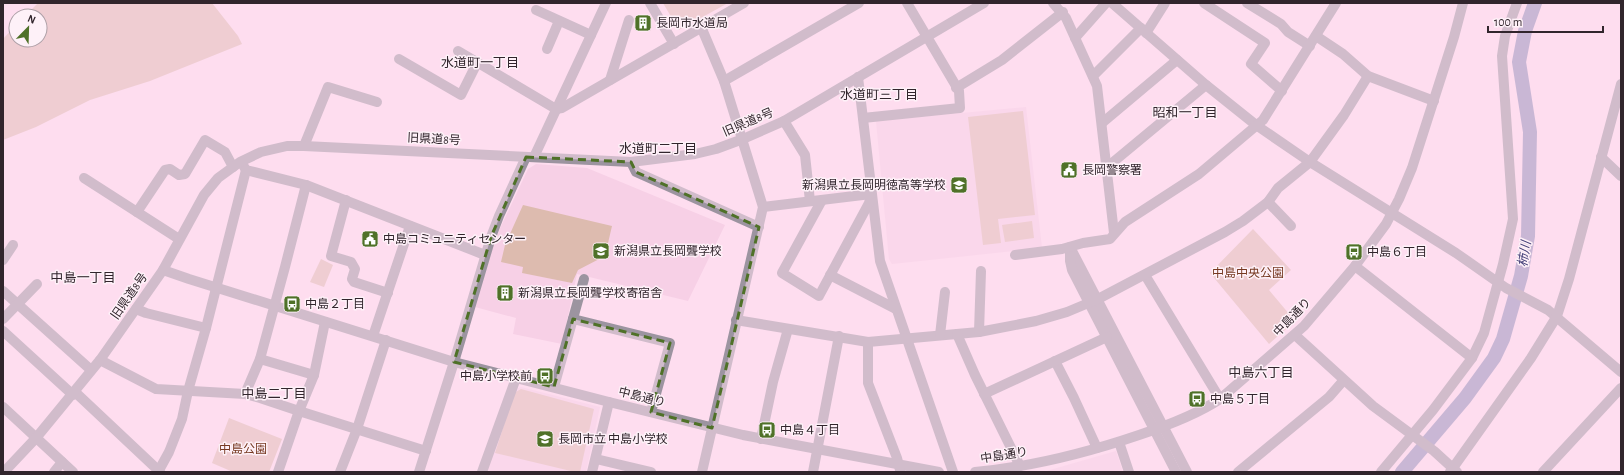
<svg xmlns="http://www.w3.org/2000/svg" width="1624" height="475" font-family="'Alegreya Sans','Noto Sans JP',sans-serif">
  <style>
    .built { fill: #f7d0e6 }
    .green { fill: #ddbbaf }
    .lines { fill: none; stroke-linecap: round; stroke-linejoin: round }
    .river { stroke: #8b8bb6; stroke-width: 14 }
    .minor { stroke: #9c94a0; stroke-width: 10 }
    .marked { fill: none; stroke: #4f7128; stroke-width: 3; stroke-dasharray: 8 5; stroke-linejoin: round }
    .labels { text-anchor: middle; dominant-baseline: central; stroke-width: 3; stroke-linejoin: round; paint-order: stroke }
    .poi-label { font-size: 12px; fill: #31252c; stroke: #fef1f8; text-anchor: start }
    .street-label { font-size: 12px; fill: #31252c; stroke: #fef1f8 }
    .park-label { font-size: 12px; fill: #763921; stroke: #fef1f8 }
    .neighbourhood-label { font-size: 13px; fill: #31252c; stroke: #fef1f8 }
    .water-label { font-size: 13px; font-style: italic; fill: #434078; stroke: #fef1f8 }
  </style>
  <rect width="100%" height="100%" fill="#feddef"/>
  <g class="built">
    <path d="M1026,107L1042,248L892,264L889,259L876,121Z"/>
    <path d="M536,164L587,168L725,225L688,301L577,274L562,344L513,334L516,318L475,307L495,239L528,169Z"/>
    <path d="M521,387L600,407L586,472H485L514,390Z"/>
    <path d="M1116,451L1123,472H1043Z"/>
  </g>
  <g class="green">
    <path d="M38,3H212L238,36L242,44L150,81L90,100L36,127L3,140V39L16,25V40H40V16H25Z"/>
    <path d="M663,3H728L679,30Z"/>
    <path d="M1023,111L1035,215L998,219L1001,243L983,245L968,117Z"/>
    <path d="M523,205L612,226L605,256L578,270L572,283L522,273L523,267L501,262L505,245Z"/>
    <path d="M1032,221L1034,238L1005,242L1002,225Z"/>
    <path d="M1253,229L1291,270L1269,290L1295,321L1269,344L1210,273Z"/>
    <path d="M321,259L333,265L324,287L310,282Z"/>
    <path d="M521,389L594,409L580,472H575L495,453L514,393Z"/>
    <path d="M229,418L282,439L269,472H233L212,463Z"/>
  </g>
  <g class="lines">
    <path class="river" d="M1402,472L1465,398L1494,358L1503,339L1521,276L1528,236L1530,132L1519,62L1525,31L1535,3"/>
    <g class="minor">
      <path d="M650,3L674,44"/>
      <path d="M1053,3L1066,18L1097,86L1114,233"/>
      <path d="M1112,3L1206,85L1256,125L1310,162L1456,253L1506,288L1548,310L1621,372"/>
      <path d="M1204,3L1265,43L1251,64L1282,91"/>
      <path d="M1247,3L1281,24L1288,32L1310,46"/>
      <path d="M536,10L591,35"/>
      <path d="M702,29L724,81L763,207L702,472"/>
      <path d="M1146,33L1165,3"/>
      <path d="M1316,36L1343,54L1368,76L1434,101"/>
      <path d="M1075,38L1106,3"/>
      <path d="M547,49L559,21"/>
      <path d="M458,51L556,109L562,108L744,3"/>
      <path d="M399,59L461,95L477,63"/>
      <path d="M1093,76L1141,28"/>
      <path d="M858,77L880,261L953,472"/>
      <path d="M610,80L629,20"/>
      <path d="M724,81L859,3"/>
      <path d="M956,88L1002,60L1063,12"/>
      <path d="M863,118L960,108L959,91L907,3"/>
      <path d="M784,121L805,155L810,201"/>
      <path d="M1102,123L1177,60"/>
      <path d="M304,146L328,87L377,102"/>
      <path d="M534,157L606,3"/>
      <path d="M1601,157L1621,176"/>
      <path d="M631,162L636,172L759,227"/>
      <path d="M243,165L246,170L306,185L485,255"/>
      <path d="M1106,168L1206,85"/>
      <path d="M84,178L179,239"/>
      <path d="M346,200L331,256L351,262L355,269L352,279L354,282L388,293"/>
      <path d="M822,200L782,273L819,296L869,203L871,194"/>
      <path d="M1268,202L1291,226"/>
      <path d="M763,207L871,194"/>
      <path d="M137,212L165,170L170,169L179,175L185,174L205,140L225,152L233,167"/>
      <path d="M1070,247L1187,472"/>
      <path d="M1070,249V261L1072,270L1176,472"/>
      <path d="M1015,255L1062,249L1083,243L1110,239L1125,222L1199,174L1263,120L1336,3"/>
      <path d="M3,260L13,245"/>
      <path d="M1355,266L1472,358"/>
      <path d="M163,270L189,279L454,362L609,402L743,435L939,472"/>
      <path d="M830,275L896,309"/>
      <path d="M1145,275L1220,399"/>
      <path d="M3,291L91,370"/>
      <path d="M136,309L146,313L206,328"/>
      <path d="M3,319L37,284"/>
      <path d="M573,319L670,343L651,412"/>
      <path d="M736,320L868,342L979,332L1036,321L1067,312L1098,299L1225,232L1243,221L1268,202L1278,188L1310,162L1344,115L1368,76"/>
      <path d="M3,331L73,395"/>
      <path d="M979,332L981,271"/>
      <path d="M957,334L975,375L1020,466"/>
      <path d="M940,335L945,292"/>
      <path d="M1295,335L1373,406L1434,451L1457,472"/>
      <path d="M373,336L410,226"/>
      <path d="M868,342V383L897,458L900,470"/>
      <path d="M260,359L314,375"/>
      <path d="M100,360L156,389L245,394L260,398L299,411L426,451"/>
      <path d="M1055,361L1074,398L1097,448"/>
      <path d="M554,387L584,279"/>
      <path d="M75,392L160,472"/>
      <path d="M245,394L260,359L285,267L306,185"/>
      <path d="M984,394L1107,337"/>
      <path d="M3,407L73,472"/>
      <path d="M761,439L773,382L788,329"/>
      <path d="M1119,442L1129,472"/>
      <path d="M596,459L651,472"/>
      <path d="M4,472L36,438L100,360L163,270L204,195L218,178L240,162L261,152L287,146H304L631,162L695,154L716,149L743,139L784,121L984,3"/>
      <path d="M54,472L62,462"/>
      <path d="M158,472L169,452L182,419L188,391L206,328L246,170"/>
      <path d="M278,472L299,411L314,375L325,322"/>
      <path d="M340,472L357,429L386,340"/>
      <path d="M419,472L454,362L491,237L499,216L526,157"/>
      <path d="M482,472L516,378"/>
      <path d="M592,472L609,402"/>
      <path d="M813,472L839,336"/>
      <path d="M975,472C1031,467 1086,453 1139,435C1166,426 1196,415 1220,399L1304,326L1355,266L1386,224L1399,199L1412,168L1454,37L1463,3"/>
      <path d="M1238,472L1329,397L1343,381"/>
      <path d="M1381,472L1433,410L1472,358L1484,333L1503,264L1513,219L1502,56L1505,36L1517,3"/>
      <path d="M1450,472L1531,358L1557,316L1569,279L1621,84"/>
      <path d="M1543,472L1621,388"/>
    </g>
  </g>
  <path d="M0 0H1624V475H0ZM526,157L631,162L636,172L759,227L712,428L651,412L670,343L573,319L554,387L454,362L491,237Z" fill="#feddef" fill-opacity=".55" fill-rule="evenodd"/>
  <path class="marked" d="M526,157L631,162L636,172L759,227L712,428L651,412L670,343L573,319L554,387L454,362L491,237Z"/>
  <defs>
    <g id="building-square" transform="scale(0.9)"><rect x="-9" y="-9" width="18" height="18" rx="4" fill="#4f7128" stroke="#fef1f8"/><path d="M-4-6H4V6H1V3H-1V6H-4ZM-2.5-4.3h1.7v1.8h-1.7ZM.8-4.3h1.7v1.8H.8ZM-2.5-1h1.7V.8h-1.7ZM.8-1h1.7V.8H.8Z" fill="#fff"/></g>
    <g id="civic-square" transform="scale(0.9)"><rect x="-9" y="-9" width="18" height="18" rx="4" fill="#4f7128" stroke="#fef1f8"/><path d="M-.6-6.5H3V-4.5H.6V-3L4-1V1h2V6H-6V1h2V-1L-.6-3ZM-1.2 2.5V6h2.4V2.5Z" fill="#fff"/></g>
    <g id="school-square" transform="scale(0.9)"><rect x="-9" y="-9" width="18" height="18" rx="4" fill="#4f7128" stroke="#fef1f8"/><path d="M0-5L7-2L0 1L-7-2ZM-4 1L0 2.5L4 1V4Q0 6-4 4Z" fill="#fff"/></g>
    <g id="bus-square" transform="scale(0.9)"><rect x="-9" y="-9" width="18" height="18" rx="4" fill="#4f7128" stroke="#fef1f8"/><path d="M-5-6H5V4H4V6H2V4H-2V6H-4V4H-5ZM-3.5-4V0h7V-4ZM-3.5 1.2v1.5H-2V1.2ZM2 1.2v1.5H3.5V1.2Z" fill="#fff"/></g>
  </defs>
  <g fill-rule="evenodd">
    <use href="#building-square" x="643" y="23"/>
    <use href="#civic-square" x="1069" y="170"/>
    <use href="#school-square" x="959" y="185"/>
    <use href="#civic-square" x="370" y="239"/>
    <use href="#school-square" x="601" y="251"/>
    <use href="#bus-square" x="1354" y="252"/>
    <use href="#building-square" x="505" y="293"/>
    <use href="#bus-square" x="292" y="304"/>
    <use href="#bus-square" x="545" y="376"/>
    <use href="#bus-square" x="1197" y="399"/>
    <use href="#bus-square" x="767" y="430"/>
    <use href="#school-square" x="545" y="439"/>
  </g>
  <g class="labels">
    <g class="poi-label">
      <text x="656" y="23">長岡市水道局</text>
      <text x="1082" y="170">長岡警察署</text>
      <text x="946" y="185" text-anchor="end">新潟県立長岡明徳高等学校</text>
      <text x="383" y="239">中島コミュニティセンター</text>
      <text x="614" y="251">新潟県立長岡聾学校</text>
      <text x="1367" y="252">中島６丁目</text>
      <text x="518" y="293">新潟県立長岡聾学校寄宿舎</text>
      <text x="305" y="304">中島２丁目</text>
      <text x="532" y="376" text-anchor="end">中島小学校前</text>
      <text x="1210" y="399">中島５丁目</text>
      <text x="780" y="430">中島４丁目</text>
      <text x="558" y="439">長岡市立 中島小学校</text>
    </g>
    <g class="street-label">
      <text transform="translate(748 122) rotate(-23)">旧県道8号</text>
      <text transform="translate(434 139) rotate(3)">旧県道8号</text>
      <text transform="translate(129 296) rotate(-55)">旧県道8号</text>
      <text transform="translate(1292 317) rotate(-46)">中島通り</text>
      <text transform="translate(642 397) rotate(14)">中島通り</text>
      <text transform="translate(1004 455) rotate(-9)">中島通り</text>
    </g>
    <g class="park-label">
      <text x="1248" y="273">中島中央公園</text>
      <text x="243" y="449">中島公園</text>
    </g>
    <g class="neighbourhood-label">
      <text x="480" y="63">水道町一丁目</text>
      <text x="879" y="95">水道町三丁目</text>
      <text x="1185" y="113">昭和一丁目</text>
      <text x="658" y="149">水道町二丁目</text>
      <text x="83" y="278">中島一丁目</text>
      <text x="1261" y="373">中島六丁目</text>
      <text x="274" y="394">中島二丁目</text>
    </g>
    <g class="water-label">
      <text transform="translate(1525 254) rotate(-81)">柿川</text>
    </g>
  </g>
  <rect width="1624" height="475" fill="none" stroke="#31252c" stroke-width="8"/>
  <g transform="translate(28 28) rotate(23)"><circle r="19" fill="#fef1f8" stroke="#ac9fa6"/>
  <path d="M0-3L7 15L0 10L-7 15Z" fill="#4f7128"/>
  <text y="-6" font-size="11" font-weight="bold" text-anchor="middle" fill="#31252c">N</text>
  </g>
  <path d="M1488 26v6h115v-6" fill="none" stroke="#31252c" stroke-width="2"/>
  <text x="1494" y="26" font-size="12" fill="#31252c" stroke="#fef1f8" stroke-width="3" paint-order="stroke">100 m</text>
</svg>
